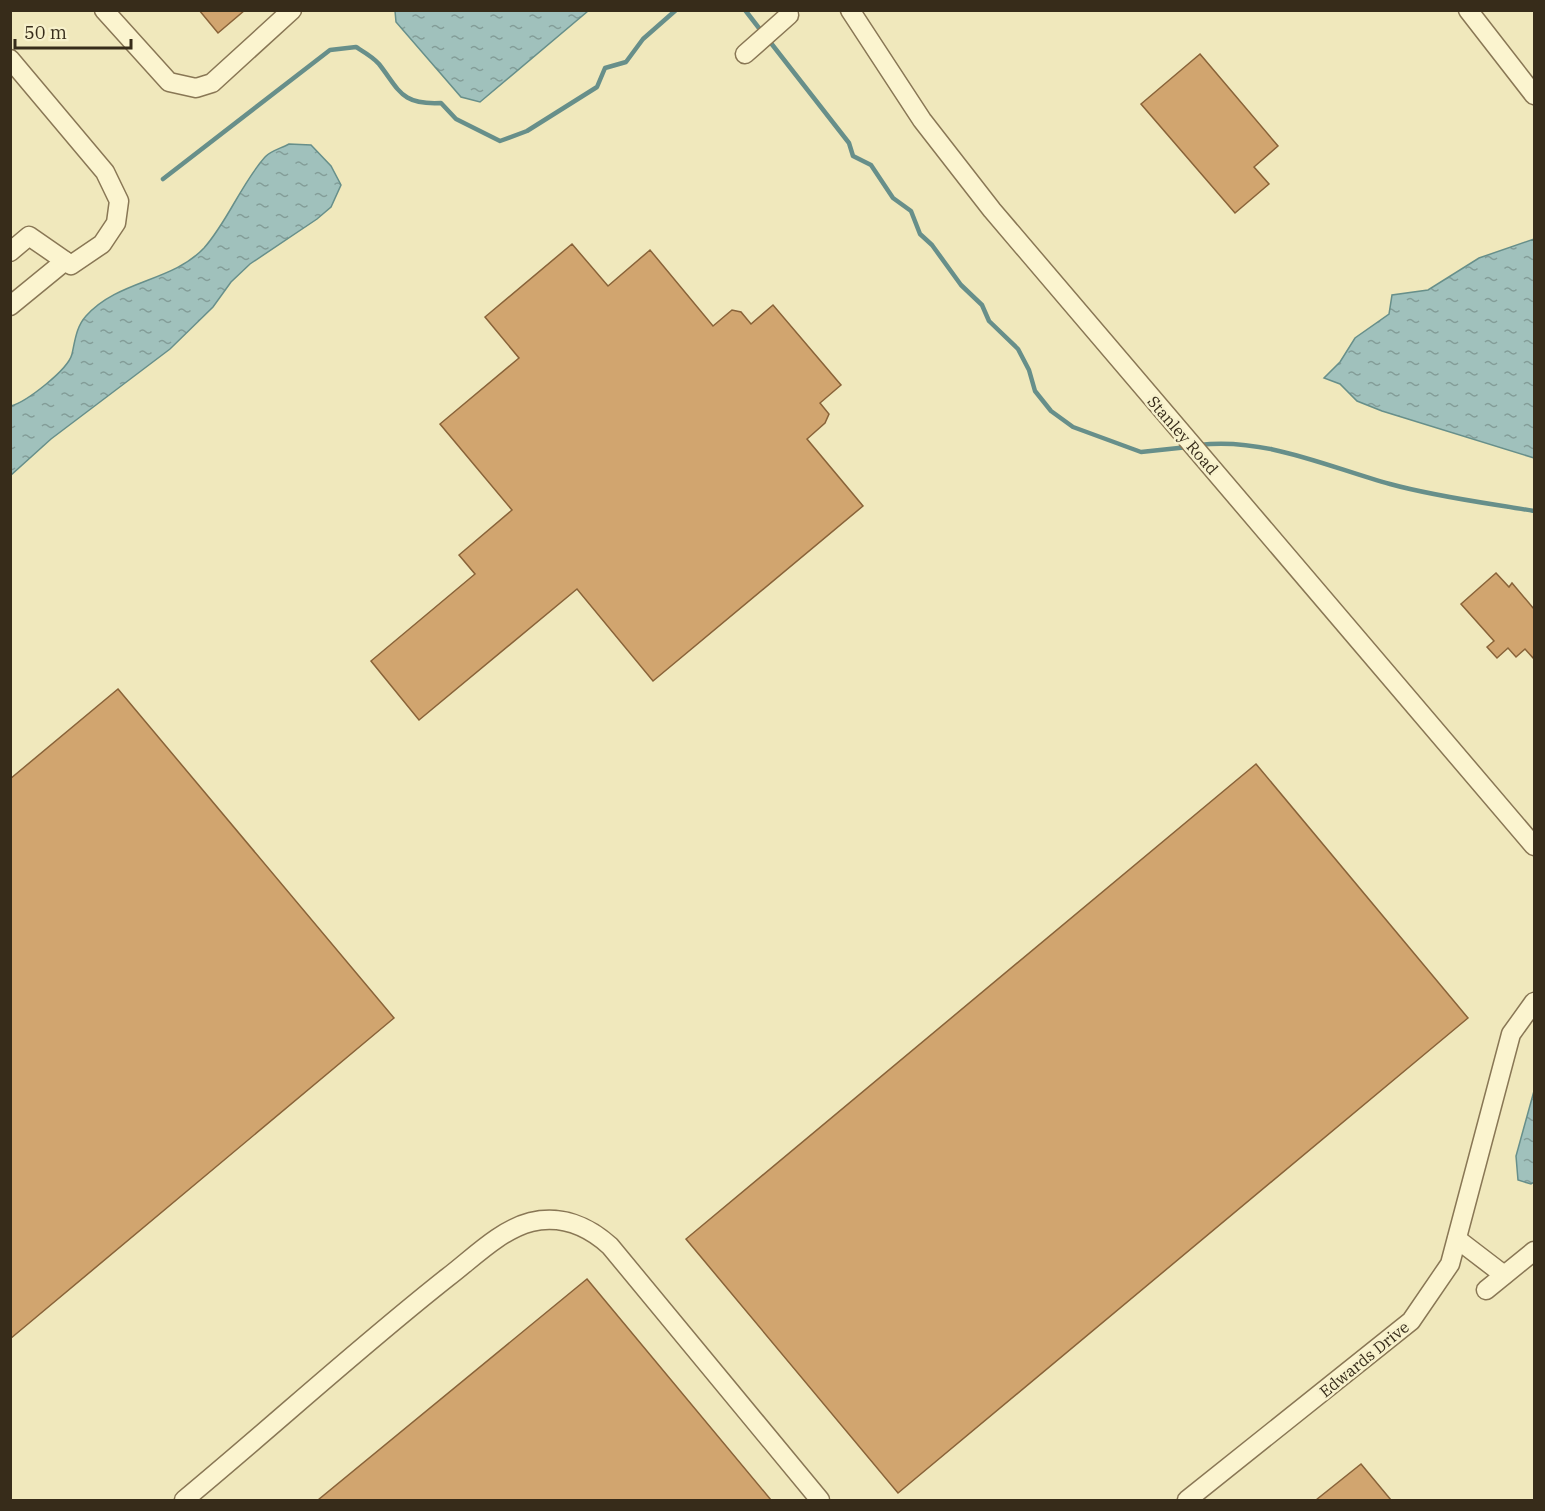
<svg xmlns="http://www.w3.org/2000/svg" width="1545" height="1511" font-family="'IBM Plex Serif',serif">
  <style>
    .water { fill: url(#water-ripples); stroke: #678f8a; stroke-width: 1.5 }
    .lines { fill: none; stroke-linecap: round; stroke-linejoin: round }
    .stream { stroke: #678f8a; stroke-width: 4.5 }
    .building { fill: #d1a56f; stroke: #896339; stroke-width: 1.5 }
    .minor-casing { stroke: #897755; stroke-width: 21 }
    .minor { stroke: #fbf4cf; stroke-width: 18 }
    .labels { text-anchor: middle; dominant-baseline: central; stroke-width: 5; stroke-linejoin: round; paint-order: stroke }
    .street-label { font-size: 16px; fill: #372c1a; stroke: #f7f1cc }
  </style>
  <defs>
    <pattern id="water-ripples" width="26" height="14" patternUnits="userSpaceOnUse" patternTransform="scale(1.5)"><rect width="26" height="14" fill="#a0c1bc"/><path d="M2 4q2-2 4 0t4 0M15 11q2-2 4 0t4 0" fill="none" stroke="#839d98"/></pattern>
  </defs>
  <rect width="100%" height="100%" fill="#f0e8bc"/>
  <g class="water">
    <path d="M395,11V10L588,11L480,102L461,97L396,22Z"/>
    <path d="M289,144L311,145L331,166L341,185L331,207L317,219L250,264L231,282L213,307L170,349L51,439L11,475V406C26,402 68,370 72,354C75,341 76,327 86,316C118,280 172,282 204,248C228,221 241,184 265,157C270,151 282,148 289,144Z"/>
    <path d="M1534,239V458L1382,411L1357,401L1340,384L1324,378L1340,362L1355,338L1389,314L1392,295L1428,290L1479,258Z"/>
    <path d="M1534,1091V1182L1531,1184L1518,1180L1516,1156Z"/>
  </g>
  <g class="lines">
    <g class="stream">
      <path d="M745,10L762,32"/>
      <path d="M767,38L849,143L853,156L871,165L893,198L911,211L920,234L932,245L961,285L982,305L989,321L1018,349L1029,370L1035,391L1051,411L1073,427L1141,452L1188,447"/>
      <path d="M163,179L330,50L356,47C364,52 373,57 379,64C400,91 401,105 441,103L456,119L500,141L527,131L597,87L605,68L626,62L643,39L676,10"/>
      <path d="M1199,445C1265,437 1328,467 1390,484C1437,497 1487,503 1534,511"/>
    </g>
  </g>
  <g class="building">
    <path d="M199,10H245L218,33Z"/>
    <path d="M1200,54L1278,146L1254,167L1269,184L1235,213L1141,104Z"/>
    <path d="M572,244L608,286L650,250L713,326L732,310L741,312L751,324L773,305L841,385L820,403L829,414L825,423L807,439L863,506L653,681L577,589L419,720L371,661L475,574L459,555L512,510L440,424L519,358L485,317Z"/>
    <path d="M1496,573L1509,587L1512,583L1534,609V659L1525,649L1516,657L1508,648L1497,658L1487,647L1494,641L1461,604Z"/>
    <path d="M118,689L394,1018L10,1339V779Z"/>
    <path d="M1256,764L1468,1018L898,1493L686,1239Z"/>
    <path d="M587,1279L771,1500H318Z"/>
    <path d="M1361,1464L1391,1500H1316Z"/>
  </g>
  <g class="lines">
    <g class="minor-casing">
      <g id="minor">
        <path d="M104,10L169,82L196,88L212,83L292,10"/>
        <path d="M850,10L922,120L992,210L1534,846"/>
        <path d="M1468,10L1534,95"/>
        <path d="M745,54L789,15"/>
        <path d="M10,59L105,172L119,201L116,223L102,244L71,265L29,236L10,252"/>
        <path d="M10,306L65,261"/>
        <path d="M1457,1239L1504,1275"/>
        <path d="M1486,1290L1534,1251"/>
        <path d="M184,1500C272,1427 358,1348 448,1277C473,1258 500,1230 531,1222C561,1215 588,1226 610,1246L820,1500"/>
        <path d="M1187,1500L1411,1321L1450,1264L1511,1034L1534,1002"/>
      </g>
    </g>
    <use href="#minor" class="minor"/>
  </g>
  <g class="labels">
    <g class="street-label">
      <text transform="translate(1183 435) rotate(49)">Stanley Road</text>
      <text transform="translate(1364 1359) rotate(-39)">Edwards Drive</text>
    </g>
  </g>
  <rect width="1545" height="1511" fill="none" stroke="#372c1a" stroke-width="24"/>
  <path d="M15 39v9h116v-9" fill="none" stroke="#372c1a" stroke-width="3"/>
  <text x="24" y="39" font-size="18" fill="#372c1a" stroke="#f7f1cc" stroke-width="4.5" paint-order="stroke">50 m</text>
</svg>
